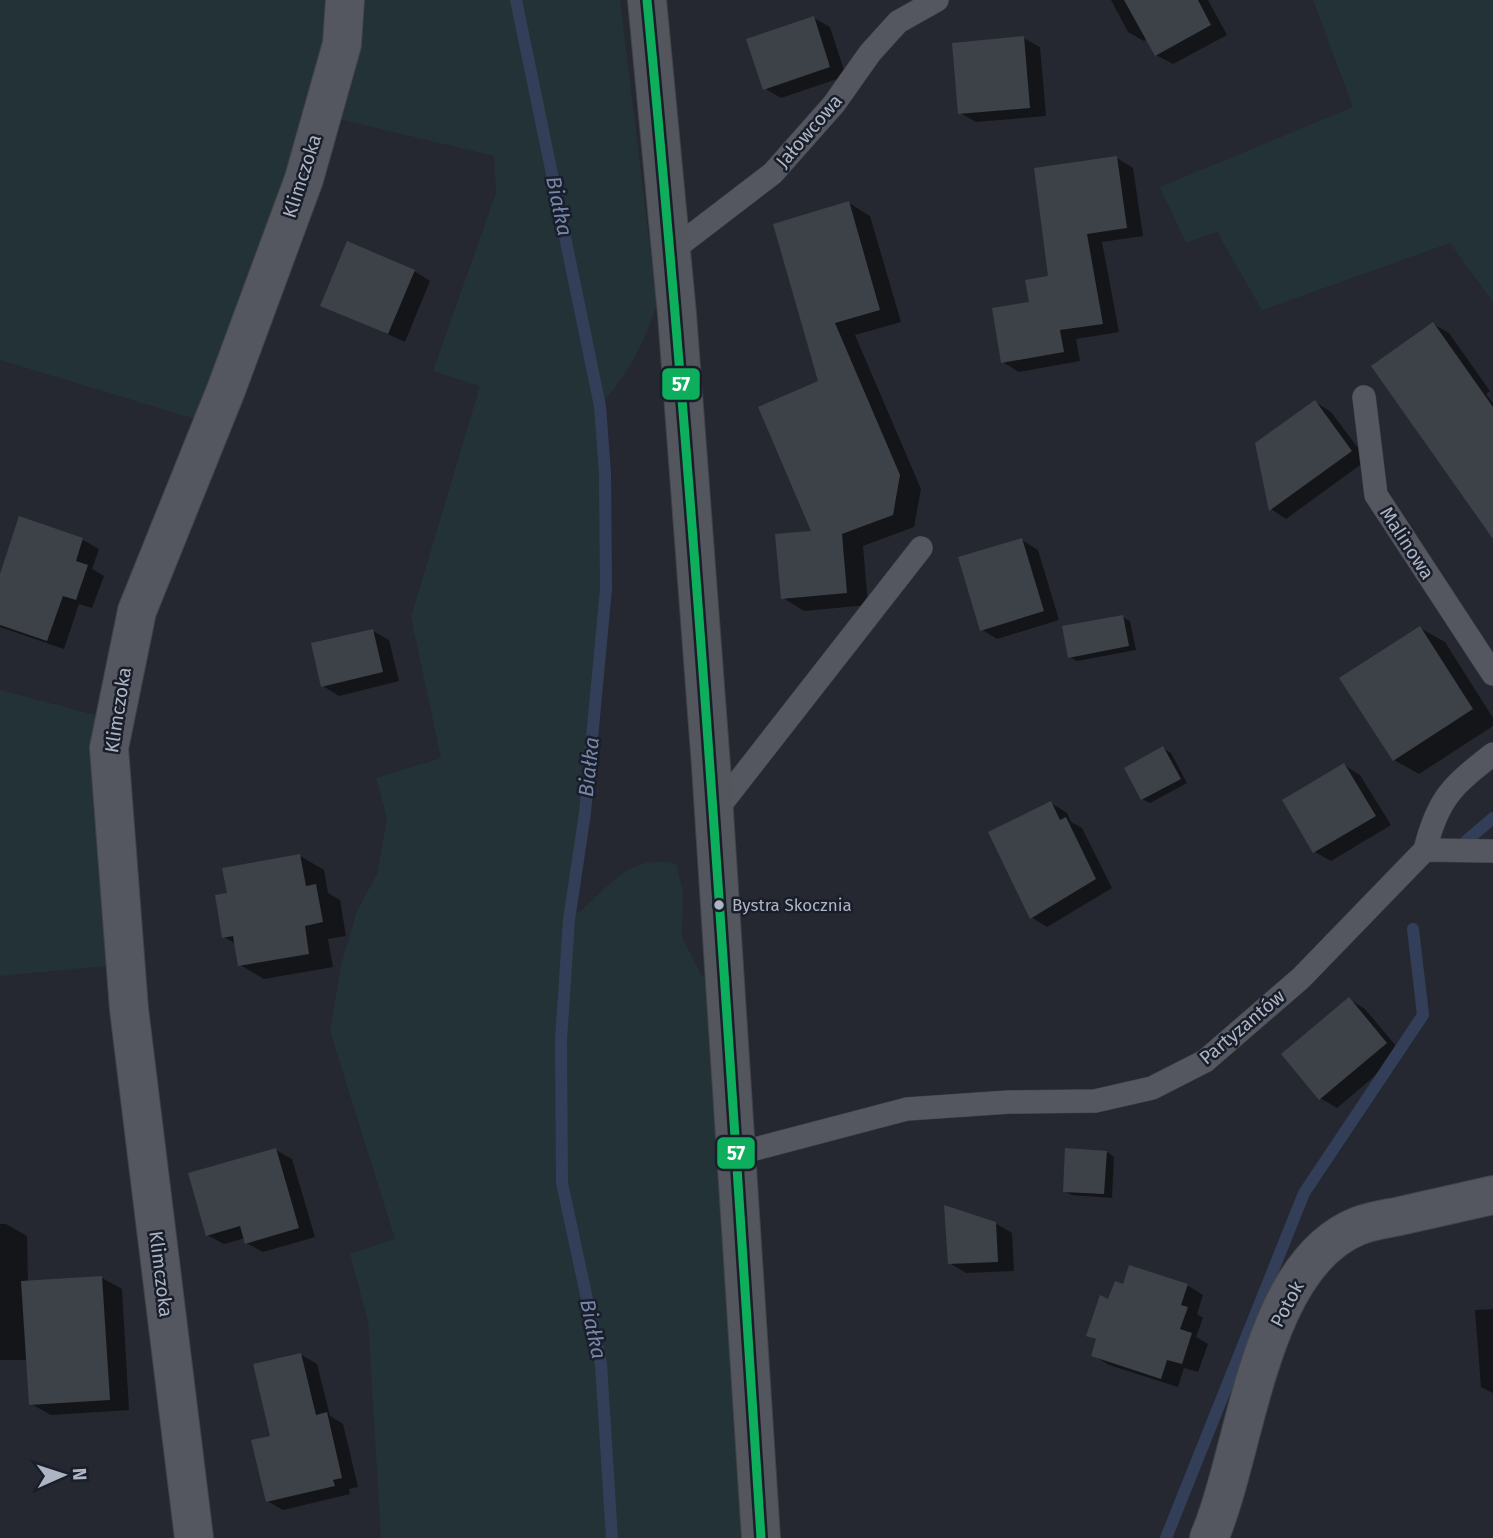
<svg xmlns="http://www.w3.org/2000/svg" width="1493" height="1538" font-family="'Fira Sans',sans-serif">
  <style>
    .green { fill: #233236 }
    .shadow { fill: #0007 }
    .lines { fill: none; stroke-linecap: round; stroke-linejoin: round }
    .stream { stroke: #333f58; stroke-width: 12 }
    .building { fill: #3d4148 }
    .lane-casing { stroke: #41434a; stroke-width: 24 }
    .street-casing { stroke: #41434a; stroke-width: 40 }
    .secondary-casing { stroke: #41434a; stroke-width: 40 }
    .lane { stroke: #54575f; stroke-width: 23 }
    .street { stroke: #54575f; stroke-width: 38 }
    .secondary { stroke: #53565d; stroke-width: 38 }
    .bus-1-casing { stroke: #191e2a; stroke-width: 14 }
    .bus-1 { stroke: #0daf5c; stroke-width: 9 }
    .bus-dot { fill: #adb4c3; stroke: #191e2a; stroke-width: 2.5 }
    .labels { text-anchor: middle; dominant-baseline: central; stroke-width: 5; stroke-linejoin: round; paint-order: stroke }
    .bus-label { font-size: 17px; fill: #adb4c3; stroke: #191e2a; text-anchor: start }
    .street-label { font-size: 19px; fill: #adb4c3; stroke: #191e2a }
    .water-label { font-size: 21px; font-style: italic; fill: #7687aa; stroke: #191e2a }
    .line-badge { stroke: #191e2a; stroke-width: 2.5 }
    .badge-label { font-size: 19px; text-anchor: middle; font-weight: bold; fill: #fff }
  </style>
  <rect width="100%" height="100%" fill="#252830"/>
  <g class="green">
    <path d="M0,0H620L657,304C644,344 628,374 600,406L605,473L606,589L585,813L569,919C606,895 624,851 676,864L683,892L682,937L701,975L727,994L761,1538H381L368,1321L350,1254L395,1239L330,1031L341,965L357,911L377,874L387,818L376,778L441,758L411,617L480,386L433,371L496,193L494,156L322,115L212,424L0,360Z"/>
    <path d="M1313,0H1493V302L1450,243L1262,310L1217,232L1186,243L1160,187L1353,107Z"/>
    <path d="M0,690L114,720L126,964L0,976Z"/>
  </g>
  <g class="shadow">
    <path d="M1111,0H1208L1227,35L1173,64L1156,55L1148,39L1144,41L1128,32Z"/>
    <path d="M814,18L830,27L846,76L781,98L764,88Z"/>
    <path d="M1023,38L1040,47L1046,116L976,122L960,113Z"/>
    <path d="M1117,158L1133,168L1143,236L1102,242L1119,332L1076,339L1080,361L1019,372L1003,362L1031,304L1050,277Z"/>
    <path d="M849,203L870,216L901,322L855,335L921,489L914,527L863,546L868,605L804,611L783,598L814,532L821,382Z"/>
    <path d="M414,271L430,281L405,342L323,305Z"/>
    <path d="M1433,324L1449,333L1490,391L1486,394L1493,403V536Z"/>
    <path d="M1315,402L1331,412L1367,460L1286,519L1271,509Z"/>
    <path d="M20,518L83,540L99,549L92,569L104,576L92,608L79,604L64,649L0,627V579Z"/>
    <path d="M1022,540L1038,550L1059,620L997,639L981,629Z"/>
    <path d="M1122,617L1130,621L1136,650L1077,661L1069,657Z"/>
    <path d="M1420,628L1445,642L1493,718V726L1419,774L1394,760L1342,679Z"/>
    <path d="M373,631L389,640L399,681L339,696L323,686Z"/>
    <path d="M1163,748L1171,753L1187,783L1150,803L1142,799Z"/>
    <path d="M1344,765L1360,775L1391,825L1331,861L1315,852L1284,801Z"/>
    <path d="M1051,803L1067,813L1071,822L1082,828L1112,888L1047,927L1031,917Z"/>
    <path d="M300,856L324,870L328,893L340,900L346,936L328,939L333,967L264,979L240,965L236,944L224,937Z"/>
    <path d="M1349,999L1365,1009L1402,1053L1337,1108L1320,1098Z"/>
    <path d="M276,1150L292,1159L315,1237L263,1252L246,1243L245,1238L224,1244L207,1235Z"/>
    <path d="M1107,1152L1114,1157L1112,1198L1072,1195L1064,1191Z"/>
    <path d="M995,1223L1012,1233L1014,1271L966,1273L949,1263Z"/>
    <path d="M0,1224H6L27,1236L28,1283L102,1278L122,1289L129,1410L51,1415L31,1404L28,1360H0Z"/>
    <path d="M1187,1285L1203,1295L1197,1314L1203,1318L1196,1337L1208,1344L1198,1372L1184,1368L1178,1387L1109,1365L1093,1355L1098,1340L1088,1335L1109,1301L1124,1286Z"/>
    <path d="M1493,1309V1393L1481,1387L1475,1310Z"/>
    <path d="M300,1354L317,1364L330,1416L343,1424L358,1487L349,1489L350,1494L283,1510L267,1501L272,1437Z"/>
  </g>
  <g class="lines">
    <g class="stream">
      <path d="M516,0L600,406L605,473L606,589L585,813L569,920L561,1040L562,1183L601,1364L612,1538"/>
      <path d="M1466,841L1493,818"/>
      <path d="M1166,1538L1304,1193L1423,1015L1413,929"/>
    </g>
  </g>
  <g class="building">
    <path d="M1124,0H1198L1211,25L1155,56Z"/>
    <path d="M814,16L830,67L763,90L746,39Z"/>
    <path d="M1024,36L1030,108L958,114L952,43Z"/>
    <path d="M1117,156L1127,228L1087,234L1103,324L1060,330L1064,352L1001,363L992,308L1029,302L1025,280L1048,276L1034,168Z"/>
    <path d="M849,201L880,310L835,323L900,475L893,515L842,534L847,593L781,599L775,534L811,531L758,407L818,381L773,224Z"/>
    <path d="M347,241L415,270L388,334L320,306Z"/>
    <path d="M1433,322L1493,407V539L1371,366Z"/>
    <path d="M1315,400L1352,451L1269,511L1255,443Z"/>
    <path d="M19,516L83,538L76,561L88,565L76,600L63,596L47,641L0,625V574Z"/>
    <path d="M1022,538L1044,611L980,631L958,557Z"/>
    <path d="M1123,615L1129,646L1068,658L1062,626Z"/>
    <path d="M1420,626L1473,709L1393,761L1339,678Z"/>
    <path d="M373,629L383,672L321,687L311,643Z"/>
    <path d="M1163,746L1181,779L1141,800L1124,768Z"/>
    <path d="M1344,763L1376,816L1313,853L1282,800Z"/>
    <path d="M1051,801L1060,820L1066,817L1096,879L1030,919L988,832Z"/>
    <path d="M300,854L306,886L316,884L323,922L305,926L309,954L238,966L233,936L222,938L215,895L227,893L222,868Z"/>
    <path d="M1349,997L1387,1043L1319,1100L1281,1054Z"/>
    <path d="M276,1148L299,1228L245,1244L240,1226L206,1236L188,1173Z"/>
    <path d="M1065,1148L1107,1151L1104,1194L1063,1192Z"/>
    <path d="M944,1205L996,1222L998,1262L948,1264Z"/>
    <path d="M1129,1265L1188,1284L1181,1305L1188,1307L1180,1329L1192,1333L1182,1364L1167,1360L1161,1379L1091,1356L1096,1339L1086,1336L1100,1295L1108,1299L1115,1281L1123,1284Z"/>
    <path d="M102,1276L110,1400L29,1405L21,1281Z"/>
    <path d="M301,1353L316,1415L327,1412L342,1478L333,1480L335,1486L266,1502L251,1440L270,1436L253,1364Z"/>
  </g>
  <g class="lines">
    <g class="lane-casing">
      <g id="lane">
        <path d="M670,252L773,173L834,104L870,53L898,22L937,0"/>
        <path d="M1364,397L1376,495L1493,674"/>
        <path d="M714,813L921,548"/>
        <path d="M1425,850C1438,798 1452,786 1493,754"/>
        <path d="M736,1154L907,1109L1009,1102L1095,1101L1152,1088L1205,1061L1301,978L1425,850L1493,851"/>
      </g>
    </g>
    <g class="street-casing">
      <g id="street">
        <path d="M194,1538L129,1009L109,748L137,611L226,390L304,179L342,44L345,0"/>
        <path d="M1209,1538C1247,1450 1258,1266 1358,1226C1371,1221 1386,1219 1400,1216C1431,1209 1462,1202 1493,1195"/>
      </g>
    </g>
    <g class="secondary-casing">
      <path id="secondary" d="M647,0L677,314L711,766L761,1538"/>
    </g>
    <use href="#lane" class="lane"/>
    <use href="#street" class="street"/>
    <use href="#secondary" class="secondary"/>
    <g class="bus-1-casing">
      <path id="bus-1" d="M647,0C696,512 728,1025 761,1538"/>
    </g>
    <use href="#bus-1" class="bus-1"/>
  </g>
  <circle class="bus-dot" cx="719" cy="905" r="6"/>
  <g class="labels">
    <g class="bus-label">
      <text x="732" y="905">Bystra Skocznia</text>
    </g>
    <g class="street-label">
      <text transform="translate(809 131) rotate(-49)">Jałowcowa</text>
      <text transform="translate(302 176) rotate(-72)">Klimczoka</text>
      <text transform="translate(1407 543) rotate(57)">Malinowa</text>
      <text transform="translate(118 710) rotate(-81)">Klimczoka</text>
      <text transform="translate(1242 1027) rotate(-40)">Partyzantów</text>
      <text transform="translate(161 1274) rotate(83)">Klimczoka</text>
      <text transform="translate(1287 1304) rotate(-62)">Potok</text>
    </g>
    <g class="water-label">
      <text transform="translate(559 206) rotate(78)">Białka</text>
      <text transform="translate(589 767) rotate(-84)">Białka</text>
      <text transform="translate(593 1329) rotate(78)">Białka</text>
    </g>
  </g>
  <g class="line-badge">
    <rect x="661" y="367" width="40" height="34" rx="7" fill="#0daf5c"/>
    <rect x="716" y="1136" width="40" height="34" rx="7" fill="#0daf5c"/>
  </g>
  <g class="badge-label">
    <text x="681" y="391">57</text>
    <text x="736" y="1160">57</text>
  </g>
  <g transform="translate(63 1475) rotate(87)" stroke="#191e2a" stroke-width="5" paint-order="stroke">
  <path d="M0-5L12 26L0 18L-12 26Z" fill="#adb4c3"/>
  <text y="-10" font-size="19" font-weight="bold" text-anchor="middle" fill="#adb4c3">N</text>
  </g>
</svg>
